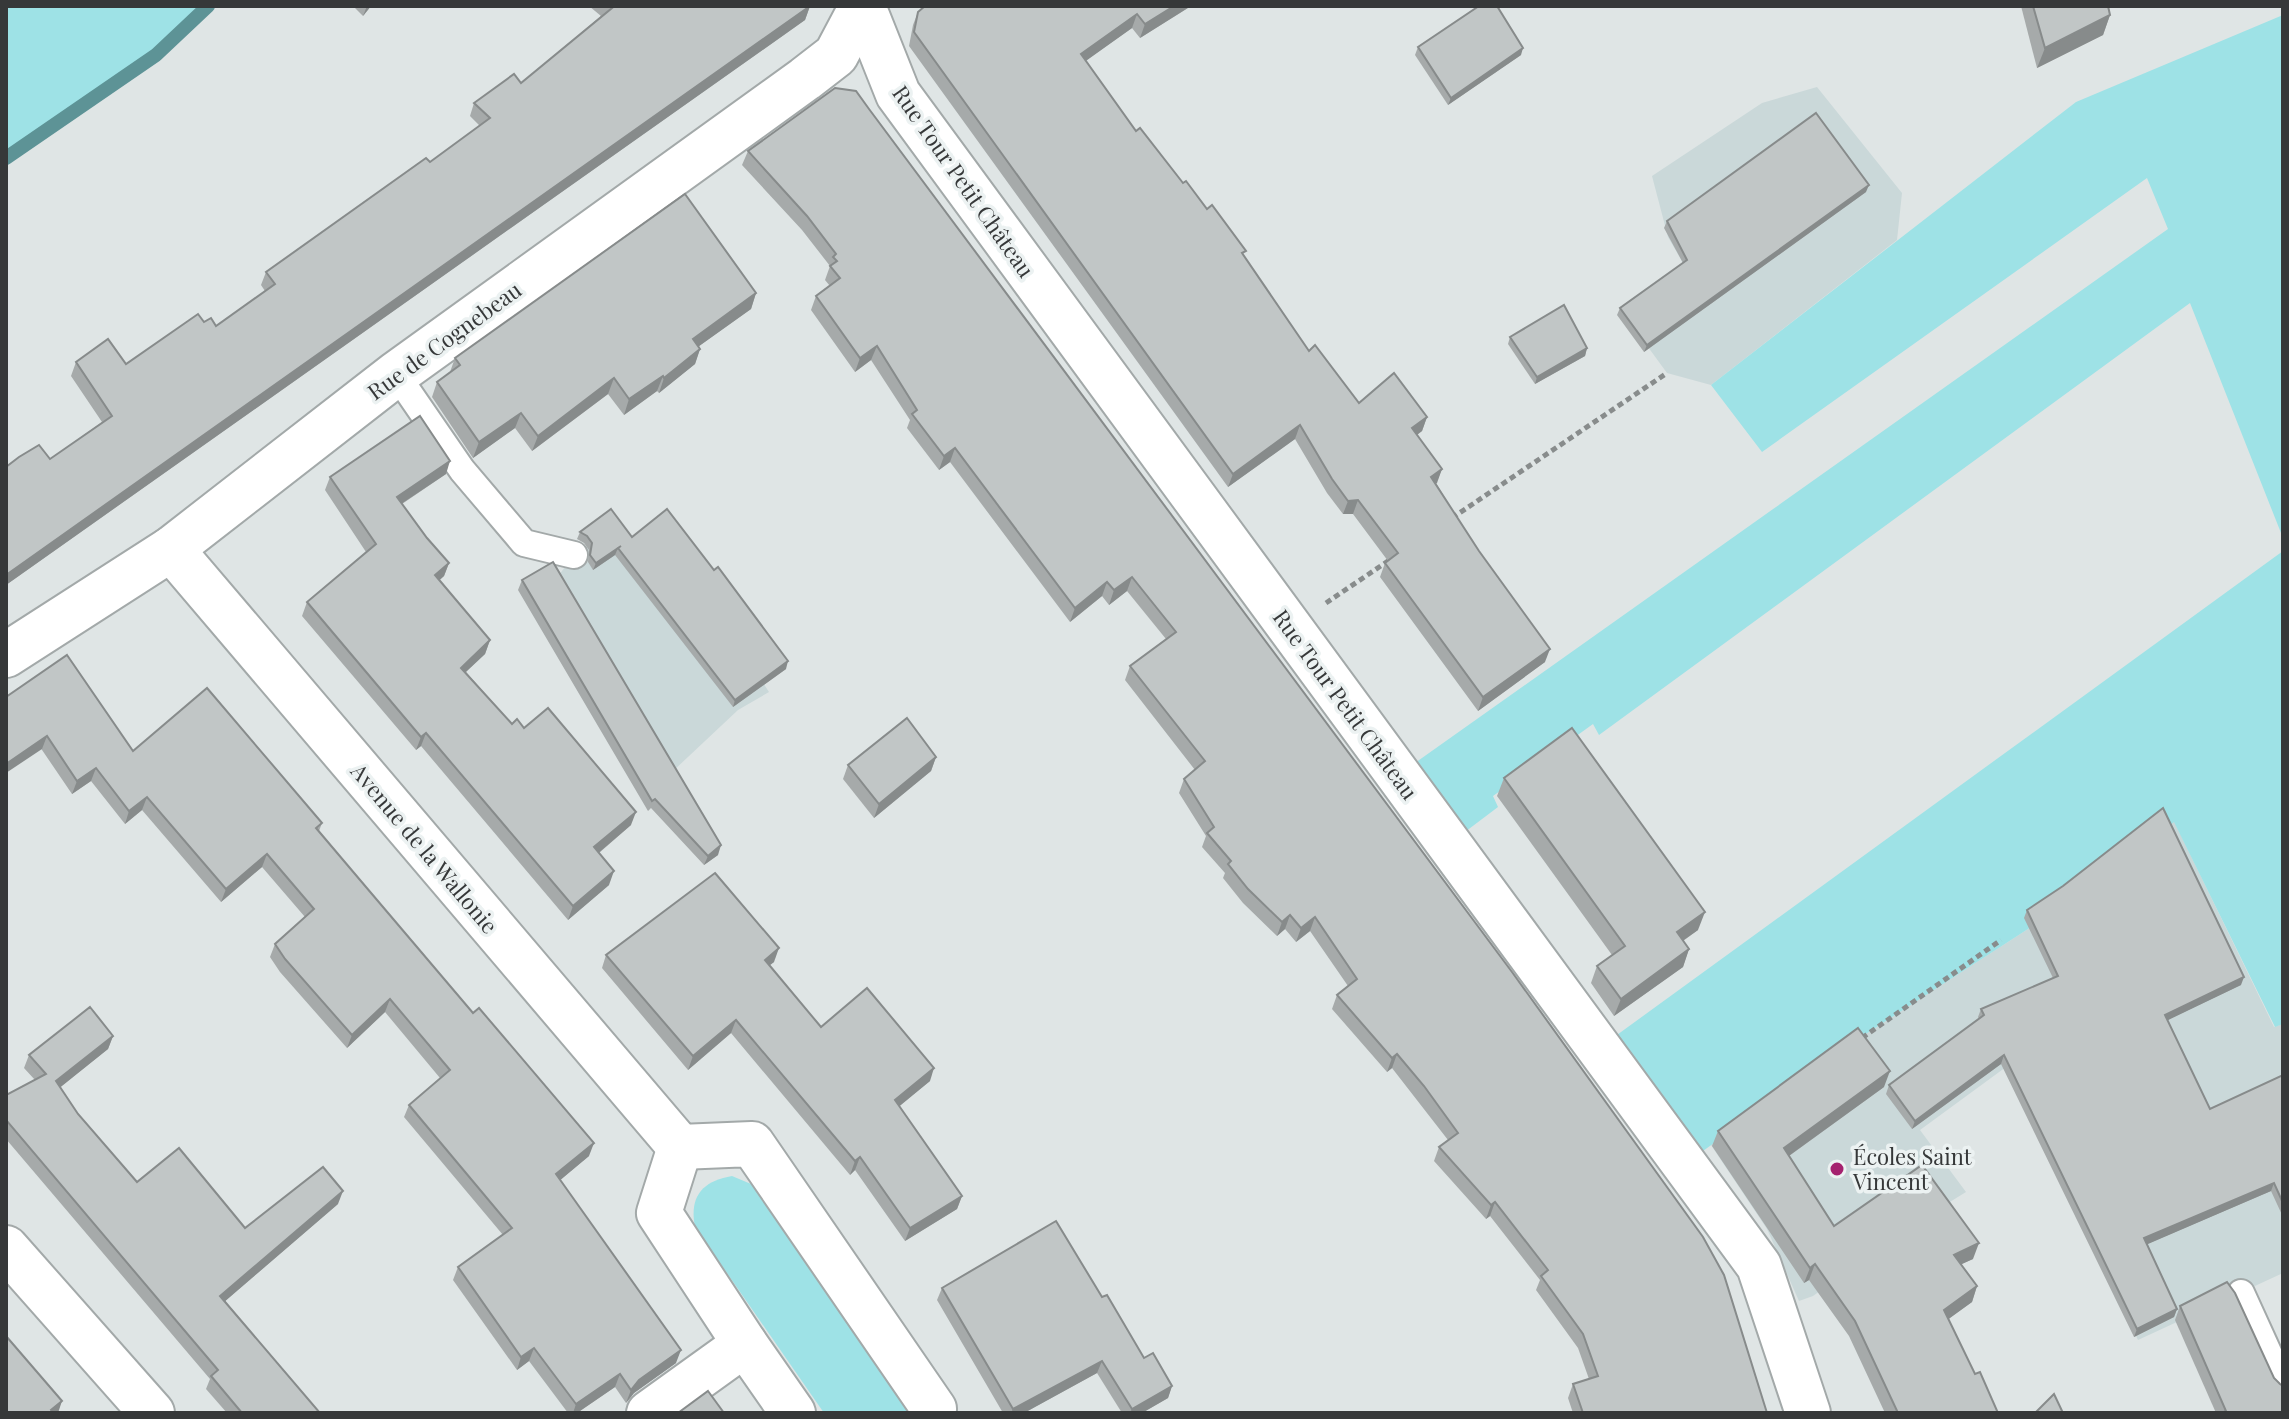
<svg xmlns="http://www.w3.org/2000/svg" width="2289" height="1419" font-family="'Playfair Display',serif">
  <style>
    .built { fill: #cad8d9 }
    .green { fill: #9ee2e6 }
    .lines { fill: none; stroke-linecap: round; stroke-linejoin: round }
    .stream { stroke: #5d9396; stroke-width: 14 }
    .service-casing { stroke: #a3a9a9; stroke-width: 30 }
    .minor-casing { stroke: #a3a9a9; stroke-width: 48 }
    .path { stroke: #888c8c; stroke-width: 5; stroke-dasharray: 6 4; stroke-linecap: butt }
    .service { stroke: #fff; stroke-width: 26 }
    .minor { stroke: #fff; stroke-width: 44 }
    .wall { fill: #a6aaaa }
    .shaded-wall { fill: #878b8b }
    .building { fill: #c1c6c6; stroke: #878b8b; stroke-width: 2 }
    .poi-dot { fill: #a5226f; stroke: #ecf2f2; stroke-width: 3 }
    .labels { text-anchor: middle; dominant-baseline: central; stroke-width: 7; stroke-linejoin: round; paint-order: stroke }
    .street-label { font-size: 22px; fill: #363839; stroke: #ecf2f2 }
    .poi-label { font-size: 22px; fill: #363839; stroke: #ecf2f2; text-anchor: start }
  </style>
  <rect width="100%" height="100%" fill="#dfe5e5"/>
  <g class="built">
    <path d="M1817,87L1902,193L1897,240L1711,385L1667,373L1629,321L1691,277L1668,237L1652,176L1762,103Z"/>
    <path d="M616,524L749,661L769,692L738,710L672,772L556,579L574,555Z"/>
    <path d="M2174,821L2274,1027L2283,1024V1273L2138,1340L2006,1067L1920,1130L1966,1192L1919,1221L1813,1296L1799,1301L1767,1229L1711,1145L1855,1041L2028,929Z"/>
  </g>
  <g class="green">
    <path d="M6,6H202L153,52L6,152Z"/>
    <path d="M2283,15V538L2190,303L1599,735L1593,724L1493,796L1498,807L1449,844L1398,775L2168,229L2147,178L1762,452L1711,385L2076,102Z"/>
    <path d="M2283,551V1024L2275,1027L2174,822L2028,929L1855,1041L1685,1164L1599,1048Z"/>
    <path d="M732,1176L751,1184L905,1400L910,1413H824L695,1227C689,1197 702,1181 732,1176Z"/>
  </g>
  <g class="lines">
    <path class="stream" d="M6,158L156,55L208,6"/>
    <g class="service-casing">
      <g id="service">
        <path d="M396,374L462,470L524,543L574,555"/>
        <path d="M2241,1293L2283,1385"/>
      </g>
    </g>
    <g class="minor-casing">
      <g id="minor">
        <path d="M863,6L898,94L1759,1266L1808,1413"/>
        <path d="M171,549L680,1147"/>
        <path d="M6,655L171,549L396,374L805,79L836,55L862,6"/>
        <path d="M680,1147L752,1144L934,1409L933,1413"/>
        <path d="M680,1147L659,1213L745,1344L793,1413"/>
        <path d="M6,1248L152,1413"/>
        <path d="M649,1413L745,1344"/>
      </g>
    </g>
    <g class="path">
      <path d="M1452,518L1667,373"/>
      <path d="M1326,603L1391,559"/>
      <path d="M1862,1038L2001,940"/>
    </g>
    <use href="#service" class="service"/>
    <use href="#minor" class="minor"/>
  </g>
  <g class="wall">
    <path d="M353,6H371L363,16Z"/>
    <path d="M589,6H810L805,20L6,585V467L50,459L102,422L71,376L76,362L126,364L204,322L216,326L265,291L261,285L266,272L430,162L480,126L470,116L474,103L521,83L601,16Z"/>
    <path d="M925,6H1191L1140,38L1132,28L1085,61L1136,131L1183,183L1244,256L1309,351L1359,403L1427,417L1422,431L1417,435L1442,469L1436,483L1545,662L1478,711L1380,577L1385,563L1388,561L1353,514H1343L1327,493L1295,439L1228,487L909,46L913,25L918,12Z"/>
    <path d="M2021,6H2108L2110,15L2103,35L2037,68Z"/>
    <path d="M1418,47L1521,55L1448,105L1415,55Z"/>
    <path d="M835,88L1767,1413H1573L1568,1398L1573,1384L1589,1379L1578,1348L1536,1290L1540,1280L1490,1216L1486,1219L1434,1161L1439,1147L1448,1140L1392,1068L1387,1072L1332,1009L1337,995L1348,986L1310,931L1296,942L1285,929L1277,936L1243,903L1223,878L1225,873L1202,847L1206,836L1179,793L1184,779L1195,770L1125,680L1130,666L1166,639L1127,591L1109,605L1102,596L1070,622L950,462L939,470L907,428L910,420L871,360L855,372L811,310L816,296L830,286L825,280L830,266L802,230L742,165L748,151Z"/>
    <path d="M1866,192L1644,352L1617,315L1620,308L1683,263L1664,228L1667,221Z"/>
    <path d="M756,293L751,309L699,346L700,349L695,364L659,393L657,391L624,415L608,394L532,451L515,428L473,458L432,397L437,382L450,372L455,358Z"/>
    <path d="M1510,337L1587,348L1585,356L1535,384L1508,344Z"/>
    <path d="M446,474L402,504L427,538L449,563L444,576L439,580L490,640L485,654L466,672L512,724L524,728L631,825L599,853L609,885L568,920L421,746L416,750L302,616L307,602L366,552L325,490L330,477Z"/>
    <path d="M580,532L632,537L786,669L733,707L615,555L593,570L588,562L589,550L584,543L577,539Z"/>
    <path d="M522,580L718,855L704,865L651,808L648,811L518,590Z"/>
    <path d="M6,697L133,751L322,823L319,831L589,1156L560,1180L676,1363L634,1393L626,1403L615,1387L577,1413H568L529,1361L517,1370L453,1280L458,1267L503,1235L404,1117L409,1105L440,1078L385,1012L347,1048L280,972L270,957L275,944L305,917L262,867L221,902L142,810L125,824L91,781L72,794Z"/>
    <path d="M936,757L931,771L874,818L843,779L848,765Z"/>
    <path d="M1504,778L1698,930L1683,941L1689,949L1683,967L1614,1016L1591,983L1597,966L1612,955L1497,796Z"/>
    <path d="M2027,910L2241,985L2167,1020L2210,1109L2283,1075V1217L2271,1191L2147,1244L2177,1309L2174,1317L2134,1337L2001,1064L1912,1129L1886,1094L1889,1085L1979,1019L1978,1017L1981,1009L2053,978L2024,918Z"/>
    <path d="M606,955L774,962L769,965L821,1027L930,1081L899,1106L962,1196L957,1209L905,1241L855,1170L850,1175L731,1033L688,1070L602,968Z"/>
    <path d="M113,1036L108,1049L60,1087L78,1114L137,1182L245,1228L338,1204L225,1301L320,1413H227L206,1389L210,1379L6,1139V1095L35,1080L24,1068L29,1055Z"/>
    <path d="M1884,1087L1789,1156L1834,1226L1973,1259L1961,1264L1977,1286L1972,1302L1948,1319L1975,1374L1998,1413H1885L1849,1336L1809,1280L1804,1283L1712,1146L1718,1131Z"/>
    <path d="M942,1288L1102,1297L1144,1358L1172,1386L1168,1398L1142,1413H1122L1097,1373L1024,1413H1003L937,1300Z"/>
    <path d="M2180,1306L2274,1378L2280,1384L2283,1413H2216L2175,1320Z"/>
  </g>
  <g class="shaded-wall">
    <path d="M367,6H371L363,16Z"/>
    <path d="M810,6L805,20L6,585V575Z"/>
    <path d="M1174,6H1191L1140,38L1145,24Z"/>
    <path d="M1137,14L1132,28L1076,68L1081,54Z"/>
    <path d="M2110,15L2103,35L2037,68L2045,48Z"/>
    <path d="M1523,48L1521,55L1448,105L1451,98Z"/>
    <path d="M1869,185L1866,192L1644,352L1647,345Z"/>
    <path d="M756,293L751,309L688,354L693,339Z"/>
    <path d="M877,346L871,360L855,372L860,358Z"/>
    <path d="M1587,348L1585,356L1535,384L1537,377Z"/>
    <path d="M700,349L695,364L659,393L664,378Z"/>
    <path d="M663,376L657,391L624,415L629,399Z"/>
    <path d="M614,378L608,394L532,451L538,436Z"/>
    <path d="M521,413L515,428L473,458L479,442Z"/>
    <path d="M1427,417L1422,431L1407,442L1412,428Z"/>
    <path d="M1300,425L1295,439L1228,487L1233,474Z"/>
    <path d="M955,448L950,462L939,470L944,456Z"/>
    <path d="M450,461L446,474L392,510L397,497Z"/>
    <path d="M1442,469L1437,483L1426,490L1431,477Z"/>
    <path d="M1358,500L1353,514H1343L1348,501Z"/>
    <path d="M618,548L615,555L593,570L596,563Z"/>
    <path d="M449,563L444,576L430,589L435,575Z"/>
    <path d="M1132,577L1127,591L1109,605L1114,590Z"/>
    <path d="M1107,582L1102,596L1070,622L1075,608Z"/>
    <path d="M490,640L485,654L456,681L461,668Z"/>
    <path d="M1550,649L1545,662L1478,711L1483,697Z"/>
    <path d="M788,661L786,669L733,707L735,700Z"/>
    <path d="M426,733L421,746L416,750L421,737Z"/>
    <path d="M47,736L42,749L6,773V764Z"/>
    <path d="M936,757L931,771L874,818L879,804Z"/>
    <path d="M96,768L91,781L72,794L77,781Z"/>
    <path d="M147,797L142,810L125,824L129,811Z"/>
    <path d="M636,812L631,825L589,861L594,847Z"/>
    <path d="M721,845L718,855L704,865L708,856Z"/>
    <path d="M267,854L262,867L221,902L226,889Z"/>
    <path d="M614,871L609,885L568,920L573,906Z"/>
    <path d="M1705,912L1698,930L1671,949L1677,932Z"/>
    <path d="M1290,915L1285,929L1277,936L1282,922Z"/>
    <path d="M1315,917L1310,931L1296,942L1301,928Z"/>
    <path d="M779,948L774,962L760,973L765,960Z"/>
    <path d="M1689,949L1683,967L1614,1016L1621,999Z"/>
    <path d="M2244,977L2241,985L2162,1023L2165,1015Z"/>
    <path d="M390,999L385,1012L347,1048L352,1035Z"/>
    <path d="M736,1020L731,1033L688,1070L693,1056Z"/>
    <path d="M113,1036L108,1049L52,1094L56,1081Z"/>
    <path d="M1397,1054L1392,1068L1387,1072L1392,1058Z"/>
    <path d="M2004,1055L2001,1064L1912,1129L1915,1121Z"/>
    <path d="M934,1068L930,1081L890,1114L895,1100Z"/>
    <path d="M1890,1071L1884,1087L1779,1163L1784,1148Z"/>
    <path d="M594,1143L589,1156L552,1187L556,1174Z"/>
    <path d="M860,1157L855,1170L850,1175L855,1161Z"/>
    <path d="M2274,1183L2271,1191L2141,1247L2144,1238Z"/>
    <path d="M343,1191L338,1204L216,1309L220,1296Z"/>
    <path d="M962,1196L957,1209L905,1241L910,1228Z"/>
    <path d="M1495,1202L1490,1216L1486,1219L1491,1205Z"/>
    <path d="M1979,1243L1973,1259L1949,1270L1954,1255Z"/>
    <path d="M1815,1264L1809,1280L1804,1283L1810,1268Z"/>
    <path d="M1977,1286L1972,1302L1939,1326L1944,1310Z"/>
    <path d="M2177,1309L2174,1317L2134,1337L2137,1329Z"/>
    <path d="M534,1348L529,1361L517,1370L521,1357Z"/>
    <path d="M681,1350L676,1363L634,1393L626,1403L631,1390L639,1380Z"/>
    <path d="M1102,1361L1097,1373L1024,1413H1011L1013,1409Z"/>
    <path d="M620,1374L615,1387L577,1413H573L576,1404Z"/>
    <path d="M1172,1386L1168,1398L1142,1413H1130L1132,1409Z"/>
    <path d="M62,1401L58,1413H50L51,1410Z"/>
  </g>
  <g class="building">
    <path d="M609,6H810L6,575V467L19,457L39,445L50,459L112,416L76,362L108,339L126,364L198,314L204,322L211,318L216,326L275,284L266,272L426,158L430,162L490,118L474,103L514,74L521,83L612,8Z"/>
    <path d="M925,6H1174L1145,24L1137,14L1081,54L1136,131L1140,128L1183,183L1186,181L1207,209L1212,205L1246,251L1242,253L1309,351L1315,345L1359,403L1394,373L1427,417L1412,428L1442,469L1431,477L1479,551L1550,649L1483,697L1385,563L1398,553L1358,500L1348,501L1332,479L1300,425L1233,474L914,32L918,12Z"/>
    <path d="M1479,6H1497L1523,48L1451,98L1418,47Z"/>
    <path d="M2033,6H2108L2110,15L2045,48Z"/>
    <path d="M835,88L856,91L869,109L1512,972L1703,1237L1724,1275L1767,1413H1583L1573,1384L1598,1376L1583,1334L1541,1276L1548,1270L1495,1202L1491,1205L1439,1147L1458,1133L1424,1086L1397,1054L1392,1058L1337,995L1357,979L1315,917L1301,928L1290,915L1282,922L1248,889L1228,864L1231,861L1207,833L1214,827L1184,779L1205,761L1130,666L1176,632L1132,577L1114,590L1107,582L1075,608L955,448L944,456L912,414L917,410L877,346L860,358L816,296L840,278L830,266L837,261L833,257L836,254L807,216L748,151Z"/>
    <path d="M1816,113L1869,185L1647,345L1620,308L1687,260L1667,221Z"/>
    <path d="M685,194L756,293L693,339L700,349L664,378L663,376L629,399L614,378L538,436L521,413L479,442L437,382L460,365L455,358Z"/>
    <path d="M1564,305L1587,348L1537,377L1510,337Z"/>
    <path d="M420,416L450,461L397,497L427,538L449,563L435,575L490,640L461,668L512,724L517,719L524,728L548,708L636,812L594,847L614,871L573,906L426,733L421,737L307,602L376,544L330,477Z"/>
    <path d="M611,509L632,537L667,509L714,570L718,567L788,661L735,700L618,548L621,546L596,563L590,555L592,543L587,536L580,532Z"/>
    <path d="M553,562L721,845L708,856L655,799L652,801L522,580Z"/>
    <path d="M67,655L133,751L207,688L322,823L316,828L366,887L473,1013L479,1008L594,1143L556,1174L681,1350L639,1380L631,1390L620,1374L576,1404L534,1348L521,1357L458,1267L512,1228L409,1105L450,1070L390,999L352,1035L285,959L275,944L314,909L267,854L226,889L147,797L129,811L96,768L77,781L47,736L6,764V697Z"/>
    <path d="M907,718L936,757L879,804L848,765Z"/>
    <path d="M1572,728L1705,912L1677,932L1689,949L1621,999L1597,966L1625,946L1504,778Z"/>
    <path d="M2163,808L2244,977L2165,1015L2210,1109L2283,1075V1203L2274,1183L2144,1238L2177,1309L2137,1329L2004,1055L1915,1121L1889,1085L1984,1015L1981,1009L2058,976L2027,910L2063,886Z"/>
    <path d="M715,873L779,948L765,960L821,1027L867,988L934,1068L895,1100L962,1196L910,1228L860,1157L855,1161L736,1020L693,1056L606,955Z"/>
    <path d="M90,1007L113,1036L56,1081L78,1114L137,1182L179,1148L245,1228L323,1167L343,1191L220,1296L320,1413H242L211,1376L218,1370L6,1120V1095L46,1074L29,1055Z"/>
    <path d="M1858,1028L1890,1071L1784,1148L1834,1226L1922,1165L1979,1243L1954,1255L1977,1286L1944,1310L1975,1374L1980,1372L1998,1413H1898L1855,1321L1815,1264L1810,1268L1718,1131Z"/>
    <path d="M1056,1221L1102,1297L1107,1295L1144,1358L1153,1353L1172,1386L1132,1409L1102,1361L1013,1409L942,1288Z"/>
    <path d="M2227,1282L2235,1293L2274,1378L2280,1384L2283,1386V1413H2222L2226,1411L2180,1306Z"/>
    <path d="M6,1336L62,1401L51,1410L53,1413H6Z"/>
    <path d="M708,1391L724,1413H678Z"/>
    <path d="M2054,1394L2063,1413H2035Z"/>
  </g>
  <circle class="poi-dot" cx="1837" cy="1169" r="8"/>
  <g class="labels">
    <g class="street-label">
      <text transform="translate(964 181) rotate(55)">Rue Tour Petit Château</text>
      <text transform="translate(444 340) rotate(-36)">Rue de Cognebeau</text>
      <text transform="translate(1346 704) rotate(54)">Rue Tour Petit Château</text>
      <text transform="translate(425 848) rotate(50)">Avenue de la Wallonie</text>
    </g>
    <g class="poi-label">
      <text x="1853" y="1156">Écoles Saint<tspan x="1853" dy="25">Vincent</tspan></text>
    </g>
  </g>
  <rect width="2289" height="1419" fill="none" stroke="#363839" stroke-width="16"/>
</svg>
